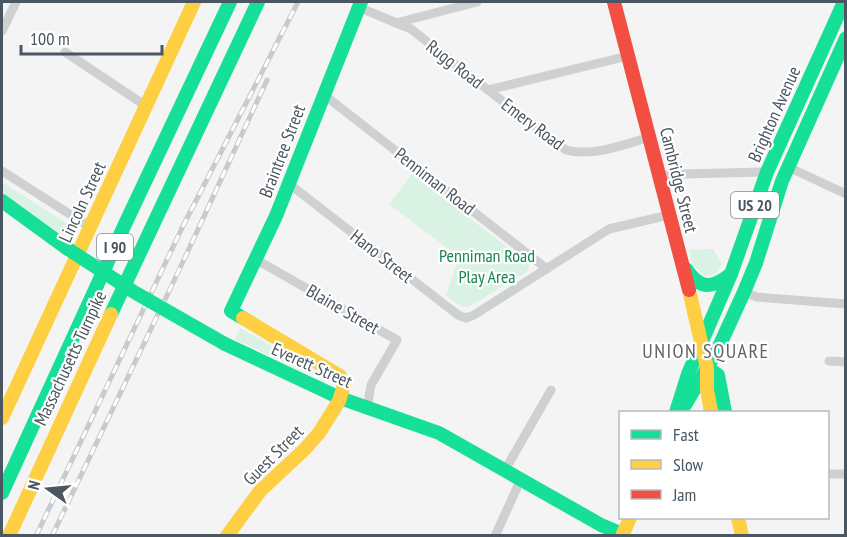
<svg xmlns="http://www.w3.org/2000/svg" width="847" height="537" font-family="'PT Sans Narrow',sans-serif">
  <style>
    .green { fill: #d9f2e3 }
    .lines { fill: none; stroke-linecap: round; stroke-linejoin: round }
    .street { stroke: #ced0d2; stroke-width: 9 }
    .fast { stroke: #16e098; stroke-width: 14 }
    .slow { stroke: #ffcf43; stroke-width: 14 }
    .jam { stroke: #f24e42; stroke-width: 14 }
    .rail-casing { stroke: #c9cacc; stroke-width: 5 }
    .rail { stroke: #fff; stroke-width: 3; stroke-dasharray: 9; stroke-linecap: butt }
    .fast-bridge { stroke: #16e098; stroke-width: 14 }
    .labels { text-anchor: middle; dominant-baseline: central; stroke-width: 4.5; stroke-linejoin: round; paint-order: stroke }
    .shield { fill: #fff; stroke: #808990; stroke-width: 1.5 }
    .shield-label { font-size: 16px; font-weight: bold; fill: #4a5661 }
    .street-label { font-size: 18px; fill: #4a5661; stroke: #fff }
    .park-label { font-size: 18px; fill: #17864f; stroke: #fff }
    .neighbourhood-label { font-size: 20px; letter-spacing: 1.5px; fill: #5f6368; stroke: #fff }
  </style>
  <rect width="100%" height="100%" fill="#f4f4f4"/>
  <g class="green">
    <path d="M412,174L528,263L529,266L528,270L525,273L470,306C460,309 453,301 446,295L459,257L389,204Z"/>
    <path d="M2,182L72,227L65,237L2,192Z"/>
    <path d="M713,249L722,264C718,272 714,276 705,276L693,265L689,250Z"/>
    <path d="M240,328L333,381V383L282,362L235,339Z"/>
  </g>
  <g class="lines">
    <g class="street">
      <path d="M358,7L411,29L488,90L628,56"/>
      <path d="M396,23L477,2"/>
      <path d="M2,31L16,2"/>
      <path d="M65,52L146,106"/>
      <path d="M488,90L566,150C593,157 623,145 650,137"/>
      <path d="M323,94L547,269"/>
      <path d="M788,167L846,194"/>
      <path d="M2,171L90,227"/>
      <path d="M660,177L670,174H683L767,172"/>
      <path d="M288,183L458,315L466,318L474,315L609,229L669,215"/>
      <path d="M255,259L397,340L371,385L367,408"/>
      <path d="M744,292L757,297L846,304"/>
      <path d="M829,361L846,362"/>
      <path d="M505,470L551,390"/>
      <path d="M828,474H846"/>
      <path d="M495,536L521,479"/>
    </g>
    <g class="fast">
      <path d="M2,201L68,249"/>
      <path d="M686,269C700,290 712,289 731,274"/>
      <path d="M111,314L258,2"/>
      <path d="M243,318L231,311L276,216L361,2"/>
      <path d="M225,344L340,398L439,433L601,525L622,534"/>
      <path d="M707,368L718,375L725,412"/>
      <path d="M685,405L717,351L744,292L756,263L782,181L846,38"/>
      <path d="M676,412L688,374L731,274L767,172L844,2"/>
      <path d="M2,493L126,222L230,2"/>
    </g>
    <g class="slow">
      <path d="M689,290L707,368V390L711,412"/>
      <path d="M2,418L194,2"/>
      <path d="M738,518L742,536"/>
      <path d="M9,536L111,314"/>
      <path d="M227,536L260,491L305,449L319,433L339,401L344,385L340,376L243,318"/>
      <path d="M622,536L630,518"/>
    </g>
    <path class="jam" d="M614,2L689,290"/>
    <g class="rail-casing">
      <g id="rail">
        <path d="M36,536L182,228L298,2"/>
        <path d="M52,536L181,266L267,80"/>
      </g>
    </g>
    <use href="#rail" class="rail"/>
    <path class="fast-bridge" d="M68,249L134,292L225,344"/>
  </g>
  <g class="labels">
    <g class="shield">
      <rect x="731" y="192" width="48" height="26" rx="4.5"/>
      <rect x="97" y="234" width="36" height="26" rx="4.5"/>
    </g>
    <g class="shield-label">
      <text x="755" y="205">US 20</text>
      <text x="115" y="247">I 90</text>
    </g>
    <g class="street-label">
      <text transform="translate(455 64) rotate(38)">Rugg Road</text>
      <text transform="translate(774 114) rotate(-66)">Brighton Avenue</text>
      <text transform="translate(533 124) rotate(37)">Emery Road</text>
      <text transform="translate(282 151) rotate(-69)">Braintree Street</text>
      <text transform="translate(679 180) rotate(76)">Cambridge Street</text>
      <text transform="translate(435 181) rotate(38)">Penniman Road</text>
      <text transform="translate(82 202) rotate(-65)">Lincoln Street</text>
      <text transform="translate(382 256) rotate(38)">Hano Street</text>
      <text transform="translate(343 309) rotate(30)">Blaine Street</text>
      <text transform="translate(70 358) rotate(-65)">Massachusetts Turnpike</text>
      <text transform="translate(312 365) rotate(24)">Everett Street</text>
      <text transform="translate(273 455) rotate(-45)">Guest Street</text>
    </g>
    <g class="park-label">
      <text x="487" y="255">Penniman Road<tspan x="487" dy="21">Play Area</tspan></text>
    </g>
    <g class="neighbourhood-label">
      <text x="706" y="351">UNION SQUARE</text>
    </g>
  </g>
  <rect width="847" height="537" fill="none" stroke="#4a5661" stroke-width="6"/>
  <rect x="619" y="411" width="210" height="108" fill="#ffffff" stroke="#b7bbc0" stroke-width="1.5"/>
  <rect x="631" y="430" width="30" height="9" fill="#16e098" stroke="#b7bbc0" stroke-width="1.5"/>
  <text x="673" y="441" font-size="18" fill="#4a5661">Fast</text>
  <rect x="631" y="460" width="30" height="9" fill="#ffcf43" stroke="#b7bbc0" stroke-width="1.5"/>
  <text x="673" y="471" font-size="18" fill="#4a5661">Slow</text>
  <rect x="631" y="490" width="30" height="9" fill="#f24e42" stroke="#b7bbc0" stroke-width="1.5"/>
  <text x="673" y="501" font-size="18" fill="#4a5661">Jam</text>
  <g transform="translate(48 489) rotate(285)" stroke="#ffffff" stroke-width="4.5" paint-order="stroke">
  <path d="M0-4.5L10 22L0 15L-10 22Z" fill="#4a5661"/>
  <text y="-9" font-size="16" font-weight="bold" text-anchor="middle" fill="#4a5661">N</text>
  </g>
  <path d="M21 45v9h141v-9" fill="none" stroke="#4a5661" stroke-width="3"/>
  <text x="30" y="45" font-size="18" fill="#4a5661" stroke="#ffffff" stroke-width="4.5" paint-order="stroke">100 m</text>
</svg>
